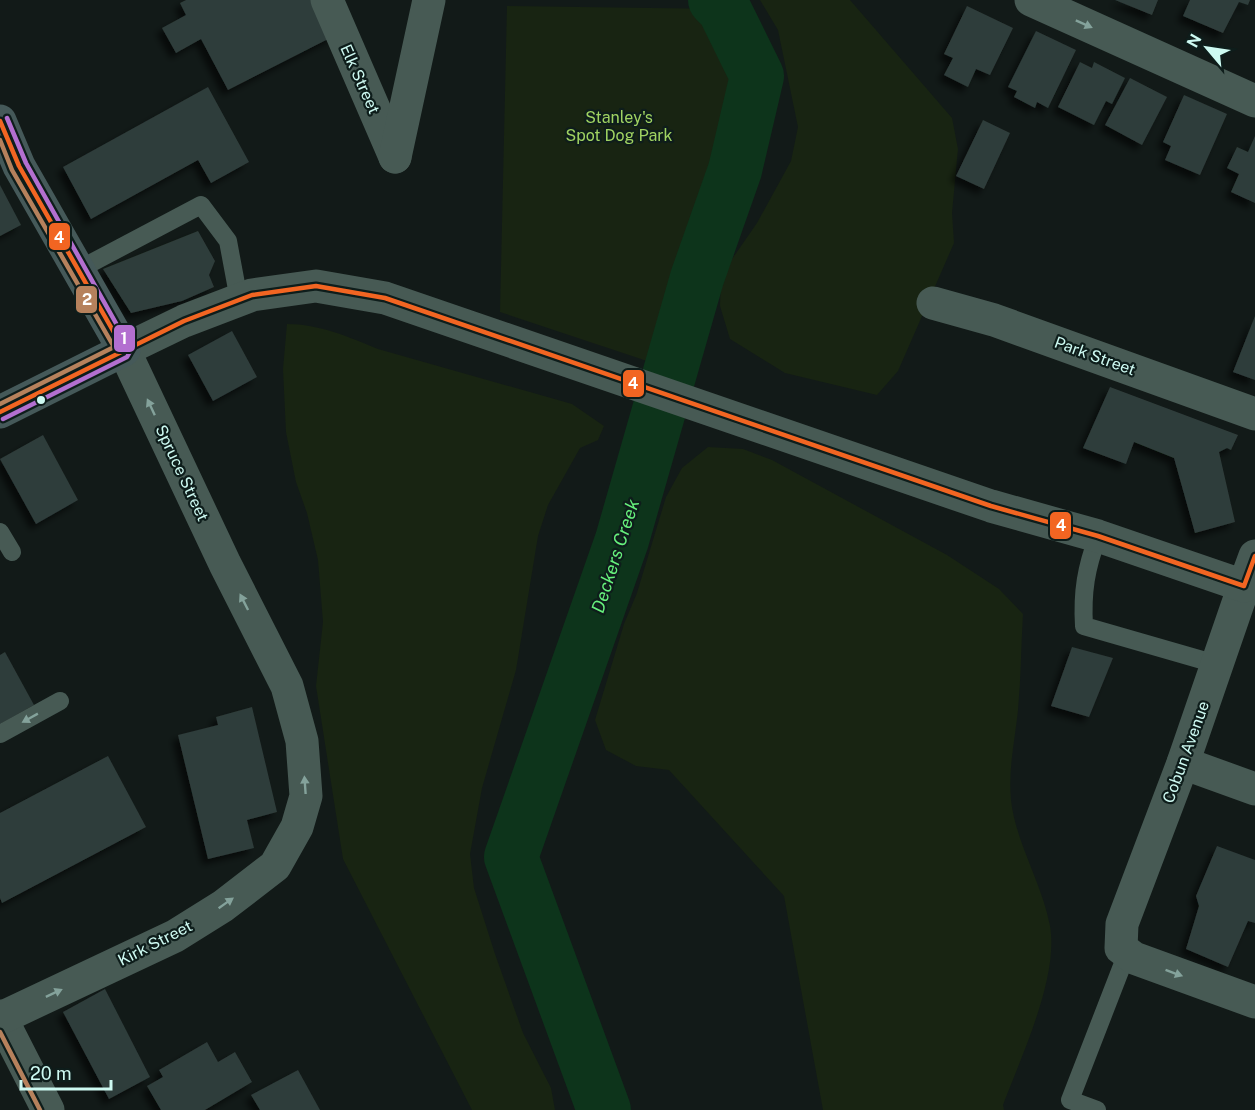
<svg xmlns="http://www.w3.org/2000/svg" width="1255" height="1110" font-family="'Public Sans',sans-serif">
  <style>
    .green { fill: #182412 }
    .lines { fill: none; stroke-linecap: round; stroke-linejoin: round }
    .river { stroke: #0d341b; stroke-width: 54 }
    .building { fill: #2f3c3a; filter: url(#shadow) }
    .service { stroke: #475a54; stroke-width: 18 }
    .minor { stroke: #475a54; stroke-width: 33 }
    .tertiary { stroke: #475a54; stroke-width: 33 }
    .primary { stroke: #455959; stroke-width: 33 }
    .bus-1-casing { stroke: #0e1d1b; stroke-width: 9 }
    .bus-2-casing { stroke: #0e1d1b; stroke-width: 9 }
    .bus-3-casing { stroke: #0e1d1b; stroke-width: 9 }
    .bus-1 { stroke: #f26522; stroke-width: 4.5 }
    .bus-2 { stroke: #b6815c; stroke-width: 4.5 }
    .bus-3 { stroke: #b36fd0; stroke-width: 4.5 }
    .oneway { fill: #84a29b }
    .bus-dot { fill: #cefaf2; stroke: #0e1d1b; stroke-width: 2 }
    .labels { text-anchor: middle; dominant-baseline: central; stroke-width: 4.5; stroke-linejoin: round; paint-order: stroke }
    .street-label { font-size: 16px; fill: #cefaf2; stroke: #0e1d1b }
    .park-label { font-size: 16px; fill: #a0d362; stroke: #0e1d1b }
    .water-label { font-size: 18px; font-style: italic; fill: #66f07c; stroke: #0e1d1b }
    .line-badge { stroke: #0e1d1b; stroke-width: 2 }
    .badge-label { font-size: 16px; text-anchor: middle; font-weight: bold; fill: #fff }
  </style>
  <defs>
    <filter id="shadow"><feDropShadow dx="-5.5" dy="5.5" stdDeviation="3" flood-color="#0009"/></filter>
  </defs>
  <rect width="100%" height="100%" fill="#121a18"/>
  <g class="green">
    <path d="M760,0H850L952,118L958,149L952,213L954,243L898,371L877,395L785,373L730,339L720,306L721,275L757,223L791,161L798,127L778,30Z"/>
    <path d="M507,6L724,9L757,76L662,366L500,312Z"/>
    <path d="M287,324C319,324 349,337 378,349L572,404L604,426L598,440L580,448L548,505L538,536L516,670L482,788L470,854L474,888L495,954L523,1033L551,1088L555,1110H472L343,859L316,686L323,622L318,560L307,513L296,482L286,432L283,369Z"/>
    <path d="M708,447L743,449L772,460L947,555L999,589L1023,614C1021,646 1021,678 1018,710C1015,740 1008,769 1011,800C1016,844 1042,883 1050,926C1059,977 1021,1057 1003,1105L1004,1110H823L784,896L669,770L636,766L606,750L595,720L624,624L637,593L666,497L682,468Z"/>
  </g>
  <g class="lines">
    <path class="river" d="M604,1110L511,857L622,540L697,278L735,170L757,76L724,9L715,0"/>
  </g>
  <g class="building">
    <path d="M186,0H321L334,36L228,90L201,39L176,53L162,28L186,15L180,3Z"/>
    <path d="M1115,0H1158L1152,15Z"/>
    <path d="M1190,0H1250L1248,5L1239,2L1223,33L1183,16Z"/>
    <path d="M967,6L1013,28L990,75L976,69L968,87L944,75L953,58L944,54Z"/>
    <path d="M1036,31L1076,50L1048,108L1037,102L1035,108L1014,97L1017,91L1008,87Z"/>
    <path d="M1080,62L1092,68L1094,62L1125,78L1112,104L1106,101L1094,125L1058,107Z"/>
    <path d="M1130,78L1167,97L1142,145L1105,125Z"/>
    <path d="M208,87L249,162L211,183L198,160L91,219L63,167Z"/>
    <path d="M1184,95L1227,114L1200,175L1165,160L1171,146L1163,142Z"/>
    <path d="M983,120L1010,133L984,189L956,176Z"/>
    <path d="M1255,136V203L1231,192L1239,174L1227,168L1237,147L1248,152Z"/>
    <path d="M0,185L21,225L0,236Z"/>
    <path d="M198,231L215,261L209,275L214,287L182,301L131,313L103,269Z"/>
    <path d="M1255,316V380L1233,372Z"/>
    <path d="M232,331L257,377L213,401L188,355Z"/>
    <path d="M1110,387L1238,435L1231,450L1227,448L1219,452L1235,522L1195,533L1174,458L1134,442L1126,464L1083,448Z"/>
    <path d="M43,435L78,500L36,524L0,459Z"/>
    <path d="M1072,647L1113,658L1089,717L1051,706Z"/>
    <path d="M5,652L34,705L0,724V655Z"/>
    <path d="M252,707L277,812L247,820L254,848L208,859L178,735L218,725L216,717Z"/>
    <path d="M108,756L146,827L2,903L0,898V813Z"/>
    <path d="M1217,846L1255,860V923L1248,921L1228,967L1186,949L1199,906L1196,896Z"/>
    <path d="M105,989L150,1077L109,1099L63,1012Z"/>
    <path d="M207,1042L218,1062L235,1052L252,1082L205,1110H161L147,1086L163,1077L159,1070Z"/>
    <path d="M298,1070L320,1110H260L251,1095Z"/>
  </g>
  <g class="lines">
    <g class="service">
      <path d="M78,270L201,205L228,241L239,300"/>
      <path d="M0,532L12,552"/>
      <path d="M1098,536C1086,568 1082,592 1084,626L1216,664"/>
      <path d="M0,734L60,701"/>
      <path d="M1097,1110L1070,1100L1127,953"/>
    </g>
    <g class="minor">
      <path d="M327,0L395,157"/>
      <path d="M1031,0L1255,101"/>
      <path d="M395,157L429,0"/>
      <path d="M933,303L994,320L1255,414"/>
      <path d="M1244,586L1183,763L1122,924L1121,948L1134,958L1255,1002"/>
      <path d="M1183,763L1255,789"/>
    </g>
    <g class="tertiary">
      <path d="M0,1016L48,1110"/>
      <path d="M1,1018L175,936L223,906L275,866L297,827L306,796L302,741L287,686L225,564L124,350L184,321L252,295L316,286L385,298L991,506L1098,536L1244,586L1255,556"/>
    </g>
    <path class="primary" d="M0,121L19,166L124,350L0,412"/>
    <g class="bus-1-casing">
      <g id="bus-1">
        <path d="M0,121L19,166L124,350"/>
        <path d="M0,412L184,321L252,295L316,286L385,298L991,506L1098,536L1244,586L1255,556"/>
      </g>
    </g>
    <g class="bus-2-casing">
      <g id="bus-2">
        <path d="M0,140L12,170L114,347L0,404"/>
        <path d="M0,1032L40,1110"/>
      </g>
    </g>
    <g class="bus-3-casing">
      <path id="bus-3" d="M3,419L127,357L131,350L26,163L7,118"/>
    </g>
    <use href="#bus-1" class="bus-1"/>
    <use href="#bus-2" class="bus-2"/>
    <use href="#bus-3" class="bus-3"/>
  </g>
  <defs><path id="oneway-solid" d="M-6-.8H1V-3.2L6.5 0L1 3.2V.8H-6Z" transform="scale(1.5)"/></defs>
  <g class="oneway">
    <use href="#oneway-solid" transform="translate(1084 24) rotate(24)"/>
    <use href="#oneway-solid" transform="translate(151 407) rotate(-115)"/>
    <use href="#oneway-solid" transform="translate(244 602) rotate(-117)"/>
    <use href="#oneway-solid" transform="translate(30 718) rotate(151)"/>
    <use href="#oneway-solid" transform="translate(305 785) rotate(-94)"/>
    <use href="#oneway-solid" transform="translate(226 903) rotate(-35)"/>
    <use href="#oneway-solid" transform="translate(1174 973) rotate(20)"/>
    <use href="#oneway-solid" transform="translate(54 993) rotate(-25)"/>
  </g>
  <circle class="bus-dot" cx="41" cy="400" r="5"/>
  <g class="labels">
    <g class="street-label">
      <text transform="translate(360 79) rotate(66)">Elk Street</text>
      <text transform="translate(1095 356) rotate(20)">Park Street</text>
      <text transform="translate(182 473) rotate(65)">Spruce Street</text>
      <text transform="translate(1186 752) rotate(-70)">Cobun Avenue</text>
      <text transform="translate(155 943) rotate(-27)">Kirk Street</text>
    </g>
    <g class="park-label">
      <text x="619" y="117">Stanley's<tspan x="619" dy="18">Spot Dog Park</tspan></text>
    </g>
    <g class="water-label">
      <text transform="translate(615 556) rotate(-72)">Deckers Creek</text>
    </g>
  </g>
  <g class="line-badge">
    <rect x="48" y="222" width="23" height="29" rx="6" fill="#f26522"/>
    <rect x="75" y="285" width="23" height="29" rx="6" fill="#b6815c"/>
    <rect x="113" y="324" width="23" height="29" rx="6" fill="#b36fd0"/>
    <rect x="622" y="369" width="23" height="29" rx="6" fill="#f26522"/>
    <rect x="1049" y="511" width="23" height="29" rx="6" fill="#f26522"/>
  </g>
  <g class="badge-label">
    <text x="59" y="243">4</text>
    <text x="87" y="305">2</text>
    <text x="124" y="344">1</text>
    <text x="633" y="389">4</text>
    <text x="1061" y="531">4</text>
  </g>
  <g transform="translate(1207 48) rotate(299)" stroke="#0e1d1b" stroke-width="4.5" paint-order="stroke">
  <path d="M0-4.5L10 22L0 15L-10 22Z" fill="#cefaf2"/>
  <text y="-9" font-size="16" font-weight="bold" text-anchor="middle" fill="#cefaf2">N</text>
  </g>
  <path d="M21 1080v9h90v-9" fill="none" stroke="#cefaf2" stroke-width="3"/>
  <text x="30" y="1080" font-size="18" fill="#cefaf2" stroke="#0e1d1b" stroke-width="4.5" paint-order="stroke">20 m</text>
</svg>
